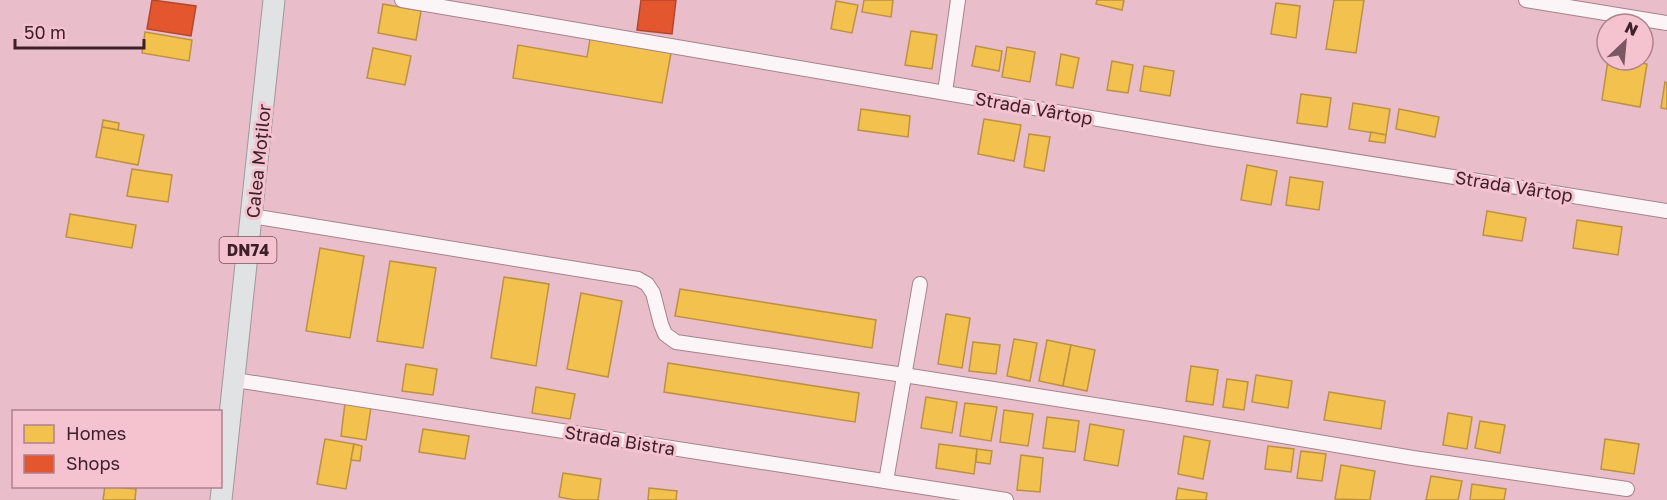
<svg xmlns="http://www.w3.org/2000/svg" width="1667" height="500" font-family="'Golos Text',sans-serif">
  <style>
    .homes { fill: #f2c14e; stroke: #bc9143; stroke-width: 1.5 }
    .shops { fill: #e4572e; stroke: #b2462c; stroke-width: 1.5 }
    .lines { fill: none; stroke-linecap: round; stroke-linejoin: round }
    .minor-casing { stroke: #a4838d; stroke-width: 16 }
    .primary-casing { stroke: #9f989c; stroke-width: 23 }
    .minor { stroke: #fcf5f7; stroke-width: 14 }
    .primary { stroke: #e1e2e4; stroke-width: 21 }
    .labels { text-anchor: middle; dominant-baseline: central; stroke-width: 6; stroke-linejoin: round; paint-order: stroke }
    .shield { fill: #f5c3d0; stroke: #75515b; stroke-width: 1.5 }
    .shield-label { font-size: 16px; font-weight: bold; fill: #3e2029 }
    .street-label { font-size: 18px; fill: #3e2029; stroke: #f5c3d0 }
  </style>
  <rect width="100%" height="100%" fill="#eabdca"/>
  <g class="homes">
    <path d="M864,0H893L891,17L862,12Z"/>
    <path d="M1097,0H1124L1122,10L1096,4Z"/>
    <path d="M1334,0H1364L1356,53L1326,49Z"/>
    <path d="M836,1L858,5L852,33L831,29Z"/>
    <path d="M1276,3L1300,6L1296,38L1271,34Z"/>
    <path d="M383,4L421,11L416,40L378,33Z"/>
    <path d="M911,31L937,35L932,69L905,65Z"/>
    <path d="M145,32L192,40L189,61L142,53Z"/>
    <path d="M590,39L671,53L662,103L513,78L518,45L587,57Z"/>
    <path d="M976,46L1002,51L999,71L972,66Z"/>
    <path d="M1007,47L1035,52L1030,82L1002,77Z"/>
    <path d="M373,48L411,56L405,85L367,78Z"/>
    <path d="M1061,54L1079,58L1073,88L1056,85Z"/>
    <path d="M1608,60H1622L1647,64L1640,107L1602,100Z"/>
    <path d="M1112,61L1133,65L1128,93L1107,90Z"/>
    <path d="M1144,66L1174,71L1170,96L1140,91Z"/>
    <path d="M1665,82L1667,83V109L1661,108Z"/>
    <path d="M1301,94L1331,98L1327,127L1297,123Z"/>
    <path d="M1353,103L1390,109L1386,135L1349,129Z"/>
    <path d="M861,109L910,116L908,137L858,130Z"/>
    <path d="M1399,109L1439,117L1435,137L1396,129Z"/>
    <path d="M984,119L1021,125L1014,161L978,154Z"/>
    <path d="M103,120L119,123L118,130L102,127Z"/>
    <path d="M102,127L144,135L138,165L96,157Z"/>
    <path d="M1371,132L1386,135L1385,143L1369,141Z"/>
    <path d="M1029,134L1050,137L1044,171L1024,167Z"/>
    <path d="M1247,165L1277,171L1271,205L1241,200Z"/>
    <path d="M132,169L172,175L168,202L127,196Z"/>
    <path d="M1290,177L1323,182L1319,210L1286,205Z"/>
    <path d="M1487,211L1526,218L1522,241L1483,235Z"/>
    <path d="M70,214L136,225L132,248L66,237Z"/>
    <path d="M1577,220L1622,227L1618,255L1573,248Z"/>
    <path d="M320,248L364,256L350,338L306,331Z"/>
    <path d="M390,261L436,268L423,348L377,341Z"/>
    <path d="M504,277L549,284L536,366L491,358Z"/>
    <path d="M680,289L876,320L872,348L675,316Z"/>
    <path d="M581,293L622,301L608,377L567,369Z"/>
    <path d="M946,314L970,318L962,368L938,364Z"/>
    <path d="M1014,339L1037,343L1030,381L1007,376Z"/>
    <path d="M1047,340L1071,345L1063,386L1039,381Z"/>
    <path d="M973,342L1000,345L996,374L969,371Z"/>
    <path d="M1071,345L1095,350L1087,391L1063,386Z"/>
    <path d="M668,363L859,393L855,422L664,392Z"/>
    <path d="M406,364L437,369L433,395L402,391Z"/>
    <path d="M1191,366L1218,370L1213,405L1186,401Z"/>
    <path d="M1256,375L1292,381L1288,408L1252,402Z"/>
    <path d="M1227,379L1248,382L1244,410L1223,407Z"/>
    <path d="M536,387L575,394L570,419L532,413Z"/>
    <path d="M1329,392L1385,401L1381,429L1324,420Z"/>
    <path d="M926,397L957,402L952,433L921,428Z"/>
    <path d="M345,403L371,407L366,440L341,436Z"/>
    <path d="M965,403L997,407L991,441L960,436Z"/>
    <path d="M1004,410L1033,414L1028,446L1000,442Z"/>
    <path d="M1448,413L1472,417L1467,449L1443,445Z"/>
    <path d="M1047,417L1079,421L1075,452L1043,448Z"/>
    <path d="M1480,421L1505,425L1500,453L1475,448Z"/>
    <path d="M1090,424L1124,430L1118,466L1084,460Z"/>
    <path d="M423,429L469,436L465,459L419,452Z"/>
    <path d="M1184,436L1210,441L1203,479L1178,474Z"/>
    <path d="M325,439L354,444L346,489L317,484Z"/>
    <path d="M1605,439L1639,444L1634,474L1601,469Z"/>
    <path d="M354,444L362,446L360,461L351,460Z"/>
    <path d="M939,444L977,449L974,474L936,468Z"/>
    <path d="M1268,446L1294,449L1291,472L1265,469Z"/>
    <path d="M977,449L992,451L990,464L976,462Z"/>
    <path d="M1301,451L1326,454L1322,481L1297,478Z"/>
    <path d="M1021,455L1043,458L1040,492L1017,490Z"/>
    <path d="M1341,465L1375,471L1370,500L1335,499Z"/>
    <path d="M563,473L601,479L598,500H575L559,497Z"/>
    <path d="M1431,476L1462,481L1458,500H1426Z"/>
    <path d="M1472,484L1506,489L1504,500H1470Z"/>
    <path d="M105,486L136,489L135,500H103Z"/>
    <path d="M649,488L677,491L676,500H648Z"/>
    <path d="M1178,488L1207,493L1206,500H1176Z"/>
  </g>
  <g class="shops">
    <path d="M152,0L196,6L191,36L147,29Z"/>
    <path d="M641,0H676L672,34L637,30Z"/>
  </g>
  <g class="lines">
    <g class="minor-casing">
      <g id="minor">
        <path d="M402,0L1209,138L1667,211"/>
        <path d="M1526,0L1667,23"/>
        <path d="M945,92L958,0"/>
        <path d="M252,216L638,279L647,284L653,293L661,324L665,334L676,342L904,375L1158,415L1413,458L1627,489"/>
        <path d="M235,380L1006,500"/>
        <path d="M886,481L920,284"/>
      </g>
    </g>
    <g class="primary-casing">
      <path id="primary" d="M221,500L274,0"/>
    </g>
    <use href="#minor" class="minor"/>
    <use href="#primary" class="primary"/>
  </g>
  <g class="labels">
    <rect class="shield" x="219.5" y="237" width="57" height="26" rx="4.5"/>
    <g class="shield-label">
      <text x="248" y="250">DN74</text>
    </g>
    <g class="street-label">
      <text transform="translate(1034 108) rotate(10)">Strada Vârtop</text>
      <text transform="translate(258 161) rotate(-84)">Calea Moților</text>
      <text transform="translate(1514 186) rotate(9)">Strada Vârtop</text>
      <text transform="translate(620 440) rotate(9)">Strada Bistra</text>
    </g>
  </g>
  <rect x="12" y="410" width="210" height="78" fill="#f5c3d0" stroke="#ac828d" stroke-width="1.5"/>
  <rect x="24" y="425" width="30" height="18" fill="#f2c14e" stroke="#ac828d" stroke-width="1.5"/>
  <text x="66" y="440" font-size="18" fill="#3e2029">Homes</text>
  <rect x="24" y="455" width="30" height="18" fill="#e4572e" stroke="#ac828d" stroke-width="1.5"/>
  <text x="66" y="470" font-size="18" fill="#3e2029">Shops</text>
  <g transform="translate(1625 42) rotate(26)"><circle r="28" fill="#f5c3d0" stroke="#ac828d" stroke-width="1.5"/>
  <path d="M0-4.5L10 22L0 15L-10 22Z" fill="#7a5761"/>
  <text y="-9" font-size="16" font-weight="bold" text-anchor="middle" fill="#3e2029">N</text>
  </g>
  <path d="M15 39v9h129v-9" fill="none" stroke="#3e2029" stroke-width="3"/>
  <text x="24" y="39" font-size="18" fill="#3e2029" stroke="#f5c3d0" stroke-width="4.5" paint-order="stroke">50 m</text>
</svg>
